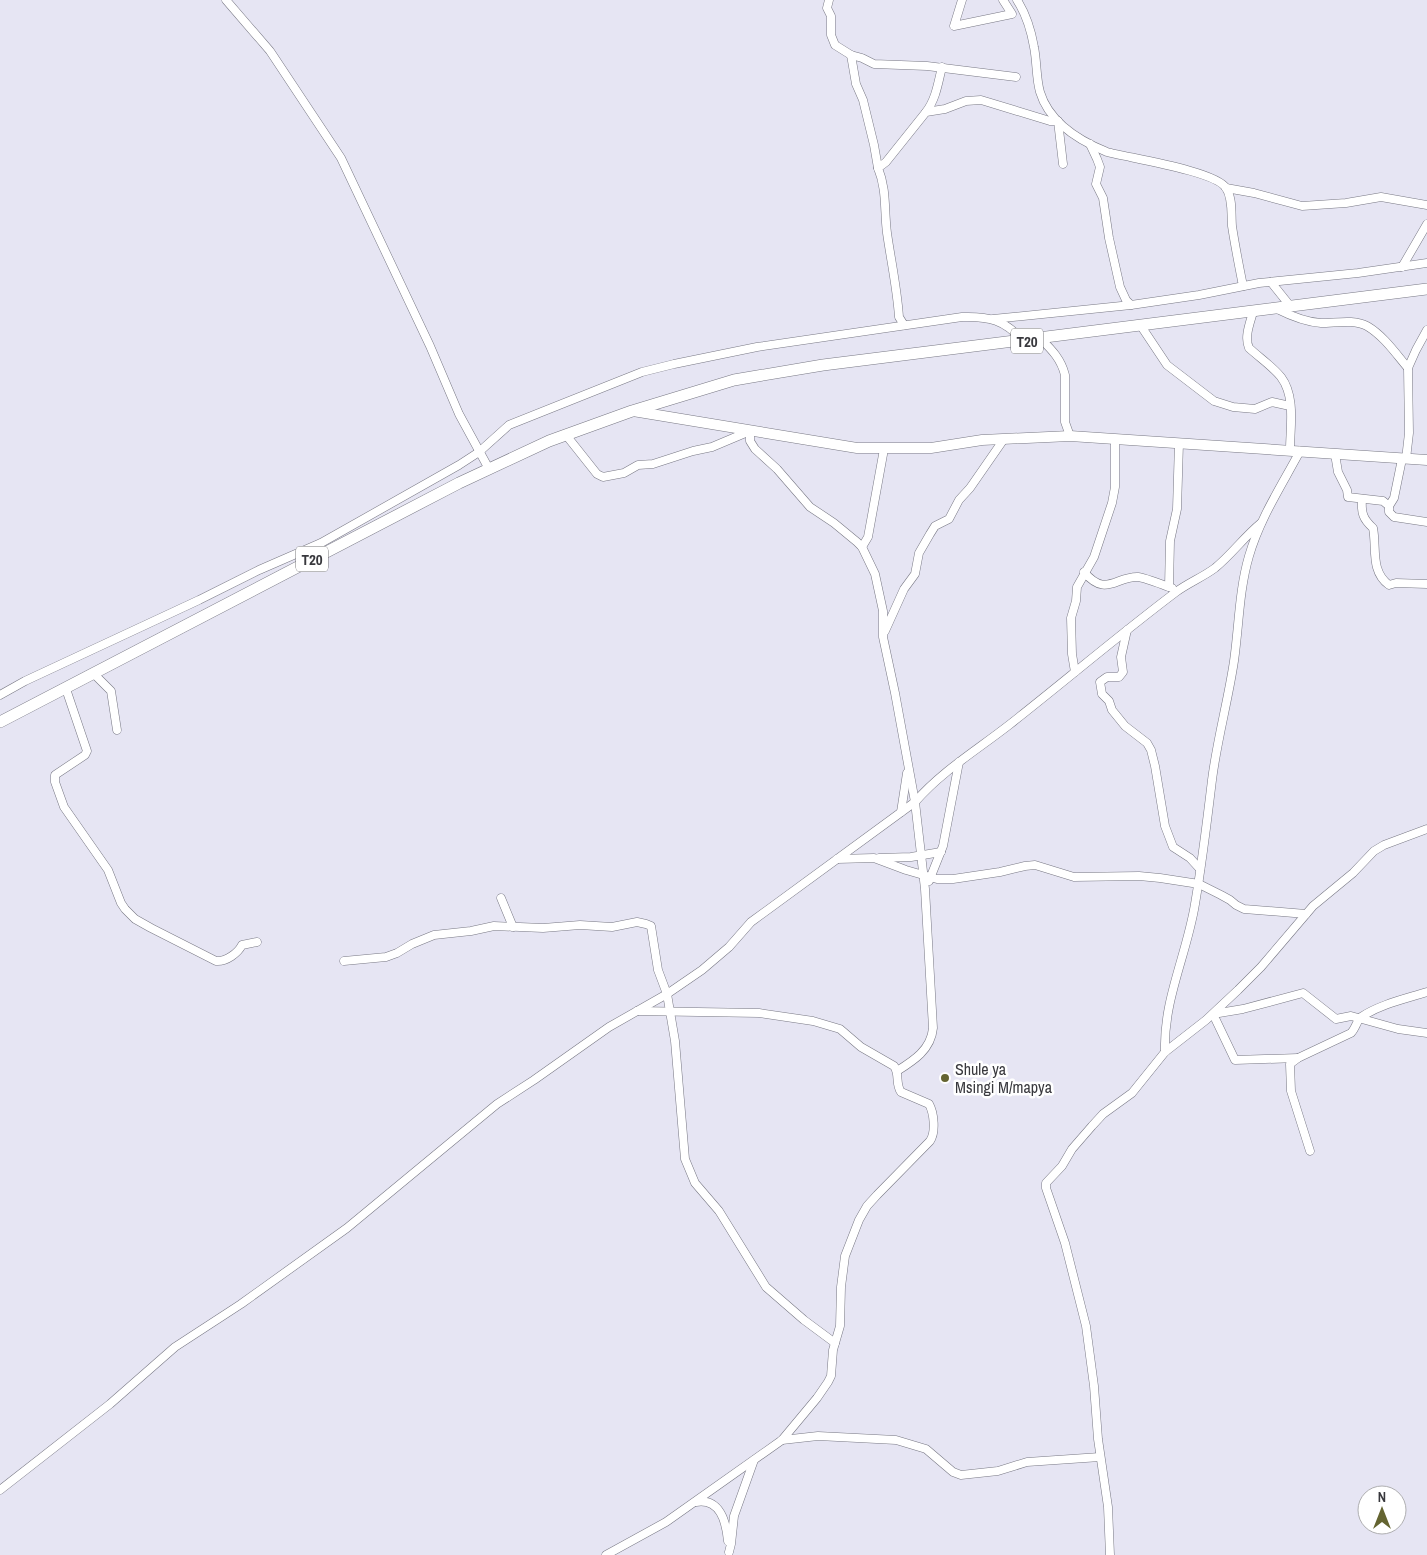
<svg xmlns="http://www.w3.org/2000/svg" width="1427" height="1555" font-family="'Archivo Narrow',sans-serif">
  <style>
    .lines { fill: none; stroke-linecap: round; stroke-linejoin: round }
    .street-casing { stroke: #787884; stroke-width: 9 }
    .secondary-casing { stroke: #787884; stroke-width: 11 }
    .primary-casing { stroke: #787884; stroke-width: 12 }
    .street { stroke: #fff; stroke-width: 8 }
    .secondary { stroke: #fff; stroke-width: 10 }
    .primary { stroke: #fff; stroke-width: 11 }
    .poi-dot { fill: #646431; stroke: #fff; stroke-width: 2 }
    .labels { text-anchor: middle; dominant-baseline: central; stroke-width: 5; stroke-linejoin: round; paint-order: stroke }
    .shield { fill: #fff; stroke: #747477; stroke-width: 1 }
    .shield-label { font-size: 15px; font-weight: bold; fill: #38383d }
    .poi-label { font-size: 16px; fill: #38383d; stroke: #fff; text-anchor: start }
  </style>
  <rect width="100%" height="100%" fill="#e6e5f3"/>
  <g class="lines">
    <g class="street-casing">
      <g id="street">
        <path d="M226,0L270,51L341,158L430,346L459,414L489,469"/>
        <path d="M829,0L827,8L831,16V35L835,45L851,55L862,58L874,64L927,66L1016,77"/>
        <path d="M962,0L954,26L1012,14L1003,0"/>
        <path d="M1017,0C1026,14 1031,30 1034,47C1037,62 1036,78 1040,92C1049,122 1080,141 1107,152C1129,158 1216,171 1226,188C1233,198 1231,215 1232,226C1235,246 1239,266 1243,286"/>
        <path d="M851,55L856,84L863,100L874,145L878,168"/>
        <path d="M926,112C936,99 938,83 942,67"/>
        <path d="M1090,144L1097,159L1100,167L1096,184L1103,198L1109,238L1120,287L1126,300L1131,305"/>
        <path d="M1226,188L1254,193L1302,206L1346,203L1381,197L1427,205"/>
        <path d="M1402,267L1427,224"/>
        <path d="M1271,282L1291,307"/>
        <path d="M1277,309C1291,316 1305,322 1321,323C1336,323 1354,319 1367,326C1384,336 1396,354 1408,368"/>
        <path d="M1253,312C1250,323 1244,337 1249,348C1260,358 1272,366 1281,377C1296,397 1290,427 1290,450"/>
        <path d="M993,319L1131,305L1199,295L1259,283L1358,273L1427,263"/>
        <path d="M904,325L899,317C897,288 891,261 887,233C884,210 887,190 878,168L886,162L926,112L945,109L966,101L981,100L1050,121H1058L1063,164"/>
        <path d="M1141,326L1167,365L1214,401L1233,407L1255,409L1272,402L1290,406"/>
        <path d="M1041,339C1052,350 1061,359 1065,375V422L1070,436"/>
        <path d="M566,435L597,474L603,477L624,473L638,465L653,464L693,451L712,447L750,431V441L755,449L777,469L810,507L834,523L857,542L862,547L875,574L883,611V637L895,693L915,802L925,889L933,1028C931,1050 913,1061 897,1071"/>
        <path d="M1335,454L1338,472L1347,490L1348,497L1383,501L1389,506"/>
        <path d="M1402,459L1394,498L1389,506V512L1394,517L1427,522"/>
        <path d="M1406,459L1409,433L1408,368L1416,350L1427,330"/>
        <path d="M1362,499C1361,513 1363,519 1373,528C1377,548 1370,571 1389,585L1396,583L1427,584"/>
        <path d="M862,547L868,537L884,449"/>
        <path d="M1084,572C1106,598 1116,576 1138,577C1146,578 1163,585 1172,588"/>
        <path d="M1169,587L1170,541L1177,509L1179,443"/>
        <path d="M1127,630L1121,657L1123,672L1119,677H1107L1100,682L1102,694L1109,701L1112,710L1125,726L1147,743L1151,750L1155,766L1165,826L1173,847L1190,858L1200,869"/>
        <path d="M885,631L904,589L915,574L919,553L930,534L935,526L949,519L959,500L970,488L1004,439"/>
        <path d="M1075,672L1072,654L1071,618L1076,601L1077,587L1094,557L1112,503L1115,487V439"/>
        <path d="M94,674L111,691L117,730"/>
        <path d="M66,689L87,751L85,755L55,775V782L64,807L108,870L121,903L125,909L135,919L151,928L216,961C226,962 238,953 242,945L257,942"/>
        <path d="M0,695L25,681L199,600L259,570L321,543L459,465L479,452L509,425L642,372L674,364L757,347L962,317C989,316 1005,320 1023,341"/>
        <path d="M901,812L907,773"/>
        <path d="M879,858L911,857L941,852"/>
        <path d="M837,859L874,858L906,870L937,879H953L1000,872L1025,866L1035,865L1074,877L1139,876L1160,878L1199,884L1221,895L1230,900L1236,905L1244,909L1306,914"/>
        <path d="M929,881L943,846L959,762"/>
        <path d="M501,898L513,927"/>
        <path d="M344,961L386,957L397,953L412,944L434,935L471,931L494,926L543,928L580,925L612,927L637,922L646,924L651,926L658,970L667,994L675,1041L685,1159L695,1183L719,1211L766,1287L804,1320L835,1343"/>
        <path d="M1165,1052C1163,1000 1187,954 1195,904C1202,863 1207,822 1212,780C1217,740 1228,701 1234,661C1239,626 1239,590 1249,556C1260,518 1282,485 1300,451"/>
        <path d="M1298,1058L1235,1060L1213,1014L1243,1009L1303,993L1336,1019L1351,1016L1398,1029L1427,1033"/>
        <path d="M1310,1151L1291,1091L1290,1064L1298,1058L1351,1033C1356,1028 1357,1020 1361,1017C1381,1004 1405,999 1427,992"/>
        <path d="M782,1440L818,1436L896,1440L926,1449L953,1472L961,1475L998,1471L1027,1462L1100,1457"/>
        <path d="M0,1490L110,1404L175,1347L241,1304L347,1228L497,1104L534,1080L609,1027L667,994L702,970L729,947L751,922L915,802C942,771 977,750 1009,725C1065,681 1119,635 1176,592C1188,583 1203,577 1215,568C1232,554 1244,537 1261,523"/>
        <path d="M696,1502C720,1498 726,1521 728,1541"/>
        <path d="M729,1552L731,1544L734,1516L754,1460"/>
        <path d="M606,1555L666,1522L782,1440L817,1398L828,1382L831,1376L833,1350L840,1326L841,1287L845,1256L859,1220L867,1206L877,1195L930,1141C936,1132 934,1113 929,1104L901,1092C895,1084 900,1074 894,1066L861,1047L840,1029L813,1021L759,1013L637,1011"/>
        <path d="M1110,1555L1108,1507L1098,1439L1094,1386L1086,1326L1065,1243L1046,1188V1183L1062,1166L1072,1149L1092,1126L1103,1114L1132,1093L1165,1052L1206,1020L1238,990L1261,967L1313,906L1353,873L1374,851L1384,845L1427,829"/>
      </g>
    </g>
    <g class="secondary-casing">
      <path id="secondary" d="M633,411L857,448H931L982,440L1070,436L1427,460"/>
    </g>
    <g class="primary-casing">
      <path id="primary" d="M0,722L459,483L549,441L632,411L734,380L823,365L1427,289"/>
    </g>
    <use href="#street" class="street"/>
    <use href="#secondary" class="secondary"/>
    <use href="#primary" class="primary"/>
  </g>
  <circle class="poi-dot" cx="945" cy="1078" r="5"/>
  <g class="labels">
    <g class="shield">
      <rect x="1011" y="328.5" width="32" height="25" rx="4"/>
      <rect x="296" y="546.5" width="32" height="25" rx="4"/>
    </g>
    <g class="shield-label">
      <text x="1027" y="341">T20</text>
      <text x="312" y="559">T20</text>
    </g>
    <g class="poi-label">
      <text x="955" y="1069">Shule ya<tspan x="955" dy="18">Msingi M/mapya</tspan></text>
    </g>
  </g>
  <g transform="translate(1382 1510)"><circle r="24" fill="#ffffff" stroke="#afafb1"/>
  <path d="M0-4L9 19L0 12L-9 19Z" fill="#646431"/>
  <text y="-8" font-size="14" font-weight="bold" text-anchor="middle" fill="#38383d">N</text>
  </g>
</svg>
